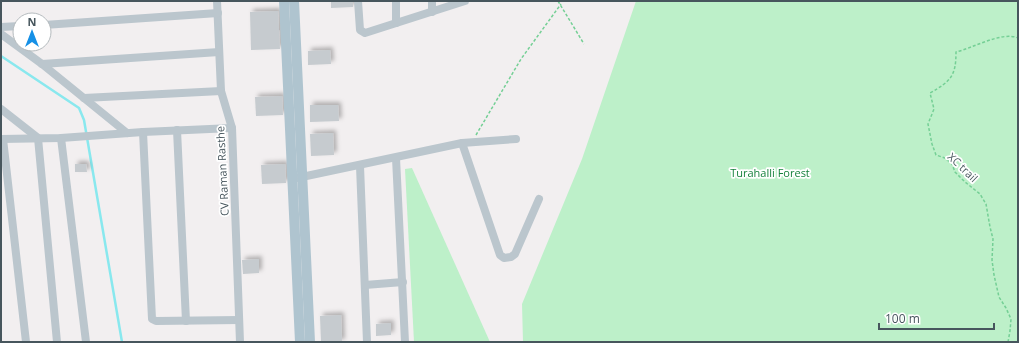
<svg xmlns="http://www.w3.org/2000/svg" width="1019" height="343" font-family="'Open Sans',sans-serif">
  <style>
    .green { fill: #bdf0c9 }
    .lines { fill: none; stroke-linecap: round; stroke-linejoin: round }
    .stream { stroke: #89e8ee; stroke-width: 2.5 }
    .building { fill: #c6cbcf; filter: url(#shadow) }
    .path { stroke: #74cf95; stroke-width: 1.5; stroke-dasharray: 3 2; stroke-linecap: butt }
    .minor { stroke: #bbc6cd; stroke-width: 8 }
    .major { stroke: #afc4cf; stroke-width: 10 }
    .labels { text-anchor: middle; dominant-baseline: central; stroke-width: 3.5; stroke-linejoin: round; paint-order: stroke }
    .street-label { font-size: 11px; fill: #47565d; stroke: #fff }
    .park-label { font-size: 11px; fill: #15813b; stroke: #fff }
  </style>
  <defs>
    <filter id="shadow"><feDropShadow dx="3" dy="-3" stdDeviation="2" flood-color="#0004"/></filter>
  </defs>
  <rect width="100%" height="100%" fill="#f2eff0"/>
  <g class="green">
    <path d="M636,1H1018V342H523L522,304L582,159Z"/>
    <path d="M412,168L490,342H414L405,169Z"/>
  </g>
  <g class="lines">
    <path class="stream" d="M1,56L79,108L84,120L122,342"/>
  </g>
  <g class="building">
    <path d="M331,1H353V7L331,8Z"/>
    <path d="M278,11L280,49L251,50L250,12Z"/>
    <path d="M330,50L331,64L308,65V51Z"/>
    <path d="M282,96L283,115L256,116L255,97Z"/>
    <path d="M310,105H338L339,121L310,122Z"/>
    <path d="M333,133L334,155L311,156L310,134Z"/>
    <path d="M75,164H86L87,172H75Z"/>
    <path d="M285,164L286,183L262,184L261,165Z"/>
    <path d="M259,259V273L243,274L242,260Z"/>
    <path d="M341,315L342,342H321L320,316Z"/>
    <path d="M391,323V335L376,336V324Z"/>
  </g>
  <g class="lines">
    <g class="path">
      <path d="M558,1L584,44"/>
      <path d="M476,135L521,59L561,4"/>
      <path d="M1008,342L1010,331L1011,319L1006,308L999,297L994,275L992,260L993,239L990,227L986,204L980,194L965,182L955,172L952,164L945,158L936,155L932,144L928,124L934,109L930,93C951,81 956,76 956,52C973,48 1002,31 1018,38"/>
    </g>
    <g class="minor">
      <path d="M217,1L221,91L232,128L240,342"/>
      <path d="M358,1L360,30L365,33L465,1"/>
      <path d="M396,1V23"/>
      <path d="M432,1V12"/>
      <path d="M44,25L218,13"/>
      <path d="M1,27L20,26"/>
      <path d="M1,34L42,64L127,133"/>
      <path d="M42,64L219,52"/>
      <path d="M84,98L221,91"/>
      <path d="M1,109L38,138L57,342"/>
      <path d="M177,130L186,321"/>
      <path d="M143,132L152,319L156,321L239,320"/>
      <path d="M61,138L86,342"/>
      <path d="M1,139L61,138L143,132L232,128"/>
      <path d="M3,139L26,342"/>
      <path d="M462,143L500,255L504,258L511,257L515,254L539,199"/>
      <path d="M396,158L405,342"/>
      <path d="M360,166L367,342"/>
      <path d="M297,178L462,143L516,139"/>
      <path d="M365,285L403,282"/>
    </g>
    <g class="major">
      <path d="M284,1L300,342"/>
      <path d="M294,1L310,342"/>
    </g>
  </g>
  <g class="labels">
    <g class="street-label">
      <text transform="translate(963 167) rotate(44)">XC trail</text>
      <text transform="translate(222 171) rotate(-93)">CV Raman Rasthe</text>
    </g>
    <g class="park-label">
      <text x="770" y="172">Turahalli Forest</text>
    </g>
  </g>
  <rect width="1019" height="343" fill="none" stroke="#47565d" stroke-width="4"/>
  <g transform="translate(32 32)"><circle r="19" fill="#ffffff" stroke="#b5bbbe"/>
  <path d="M0-3L7 15L0 10L-7 15Z" fill="#1590e6"/>
  <text y="-6" font-size="11" font-weight="bold" text-anchor="middle" fill="#47565d">N</text>
  </g>
  <path d="M879 323v6h115v-6" fill="none" stroke="#47565d" stroke-width="2"/>
  <text x="885" y="323" font-size="12" fill="#47565d" stroke="#ffffff" stroke-width="3" paint-order="stroke">100 m</text>
</svg>
